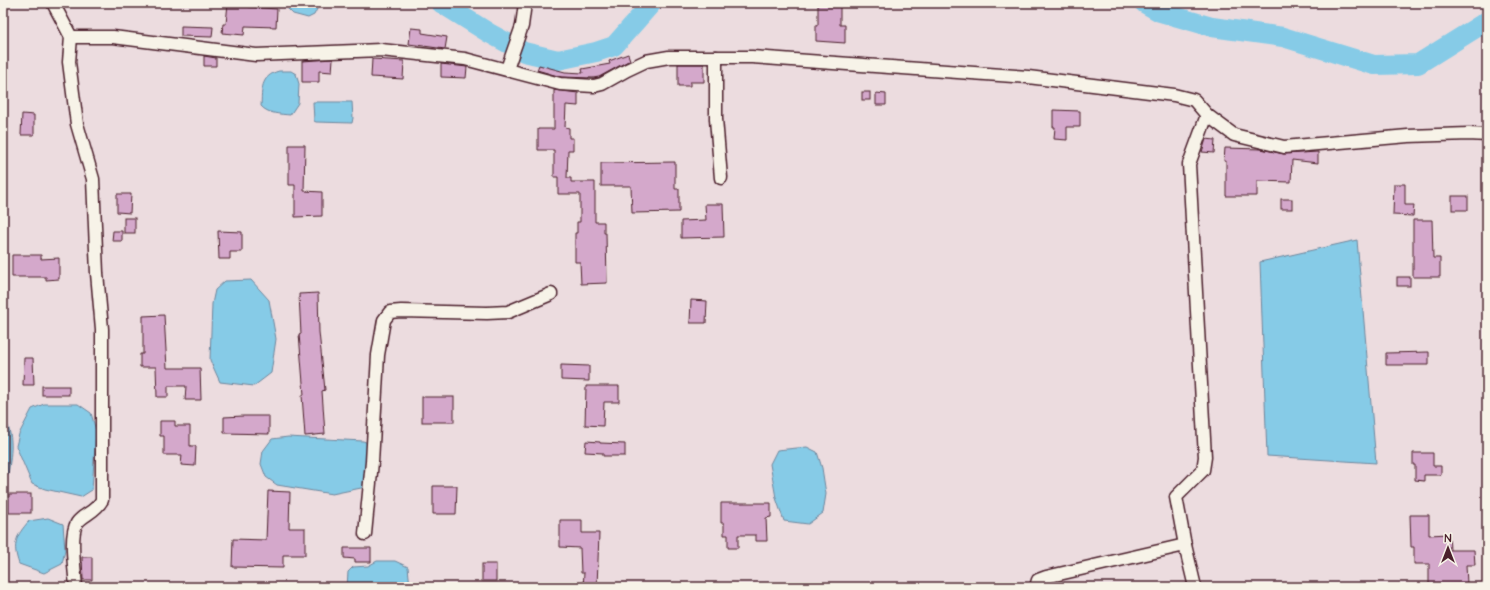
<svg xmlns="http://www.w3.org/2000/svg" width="1490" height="590" font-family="'Architects Daughter',sans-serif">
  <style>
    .water { fill: #86cbe7; stroke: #6e869c }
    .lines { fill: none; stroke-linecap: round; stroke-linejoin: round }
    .river { stroke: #86cbe7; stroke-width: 20 }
    .building { fill: #d4a8cb; stroke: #4a1f2b }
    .minor-casing { stroke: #4a1f2b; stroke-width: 15 }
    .minor { stroke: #f7f3e8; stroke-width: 12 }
  </style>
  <rect width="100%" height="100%" fill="#ecdcdf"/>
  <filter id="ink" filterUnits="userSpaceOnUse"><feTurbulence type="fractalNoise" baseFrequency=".025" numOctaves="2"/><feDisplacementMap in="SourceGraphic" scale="8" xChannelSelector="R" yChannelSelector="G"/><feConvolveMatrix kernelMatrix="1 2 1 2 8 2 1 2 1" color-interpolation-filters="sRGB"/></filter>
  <g filter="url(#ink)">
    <g class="water">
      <path d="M286,3H320L314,15L308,18L293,14L287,8Z"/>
      <path d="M279,71H291L296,74L299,84L298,103L290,115C280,114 268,114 261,106C262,90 260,76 279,71Z"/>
      <path d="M313,102H352L353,118L352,123L316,122L314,121Z"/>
      <path d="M1357,240L1376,463L1267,456L1260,262Z"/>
      <path d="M251,280L269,300L276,339L271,373L254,386L220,382L210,360L212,304L215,290L225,281Z"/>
      <path d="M44,404H78L91,413L96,431L92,490L81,497L45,489L32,484L16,446L19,434L32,409Z"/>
      <path d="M3,418C15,432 11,457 8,474L3,477Z"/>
      <path d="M288,437L363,441L368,443L366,487L332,494L277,485L266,477L261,464L263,451L272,439Z"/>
      <path d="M807,447L817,452L822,468L826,494L823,513L808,524L784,521L776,498L770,464L777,450Z"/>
      <path d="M48,518L63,524L65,550L62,564L44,573L19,564C12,544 16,536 29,521Z"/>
      <path d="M377,561H395L408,567L410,587H347L348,572L353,567L368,566Z"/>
    </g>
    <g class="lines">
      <g class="river">
        <path d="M441,3L489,33L524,52L558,60L596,52L614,46L652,3"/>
        <path d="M1144,3L1160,12L1212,27L1283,37L1374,65L1418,64L1487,21"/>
      </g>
    </g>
    <g class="building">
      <path d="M228,3L249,4V7L277,9L276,27L245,26L244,35L222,33L223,24H226Z"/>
      <path d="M818,3H840V25H845V43L816,41V25H818Z"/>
      <path d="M181,26L213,27L212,37L181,36Z"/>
      <path d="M411,28L422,29V33L447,37L445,49L409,44Z"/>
      <path d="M628,54L630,60L599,77L593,78L561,77L537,70L539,65L565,72L583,73L582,69L610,64L609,61Z"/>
      <path d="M204,56L216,58V66H204Z"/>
      <path d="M333,59L332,72L319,71V82H302V61Z"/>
      <path d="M372,59L404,61L403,79L371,77Z"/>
      <path d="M441,64L467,67L466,78L441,77Z"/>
      <path d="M678,64H704V82H690V86H678Z"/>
      <path d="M554,90L578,93V106L566,105L565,127L569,128V138H573V150H568L567,178H571V182H595V222H604V233H606L607,283L581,284L580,262H575V233H577V222H580V194H558V177H554V150H538V129H554Z"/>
      <rect x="862" y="92" width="8" height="8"/>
      <path d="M876,93L886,94V105H876Z"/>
      <path d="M1053,110L1080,111V127H1067V140L1054,139L1055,127H1053Z"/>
      <path d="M22,114L34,115V135H21Z"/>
      <path d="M1206,139L1215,140L1214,153L1202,152Z"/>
      <path d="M289,145H305L304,191L322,192V216L295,217V185H289Z"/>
      <path d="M1225,148L1261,149L1284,154L1318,152V163L1292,160L1291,182L1257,181V196H1226V161H1224Z"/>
      <path d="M675,162V189H679V212L632,213L631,186H601V163Z"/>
      <path d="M1394,184H1405V205H1414L1413,216L1393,215Z"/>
      <path d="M117,194H131L130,213L117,212Z"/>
      <rect x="1452" y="196" width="16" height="14"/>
      <rect x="1281" y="199" width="11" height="10"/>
      <path d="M705,204H723L724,237L681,238V221L706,220Z"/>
      <rect x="124" y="218" width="11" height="15"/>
      <path d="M1413,220H1432L1433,258H1440V277H1413Z"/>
      <path d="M113,231H122V241H112Z"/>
      <path d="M218,231L242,232V252H230V259H219Z"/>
      <path d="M12,255H41V259L59,258V279L46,280V277H12Z"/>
      <rect x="1397" y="277" width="13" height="9"/>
      <path d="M318,293L319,332L325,390L322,391L325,434L305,436L302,395H304L299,334H301L299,294Z"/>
      <path d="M691,300L707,301L706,323H690Z"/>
      <path d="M164,315L167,368H200L201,400H185L186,386H168V397H157L156,367H140V354H143V316Z"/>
      <path d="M1429,352V365H1386V353Z"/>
      <path d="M24,358H33L34,385H23Z"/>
      <path d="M561,365L589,366V381L561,380Z"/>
      <rect x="42" y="386" width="27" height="9"/>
      <path d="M586,386H619V402H604L603,426L585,425Z"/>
      <rect x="422" y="397" width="32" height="25"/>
      <path d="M243,416H269V434L224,433V417Z"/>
      <path d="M160,421H175V426H190V446H196L195,466L181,465L182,455H164V436H160Z"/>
      <path d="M586,441L600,442V443L625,444V456H603V453L585,452Z"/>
      <path d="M1413,453H1433V466H1441V475H1424V481L1415,480V465H1413Z"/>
      <path d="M433,486H457L456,514H433Z"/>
      <path d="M268,491L290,492L289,528H305V555H283V568L232,567L233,539L266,540Z"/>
      <rect x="9" y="494" width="22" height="19"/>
      <path d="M721,503H771V517L766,518L767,541H756V535H738V548H728V535H724V523H721Z"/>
      <path d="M1410,515H1429V535L1449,534L1450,550H1474L1475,565H1466L1467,584L1429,585V564H1414V547H1411Z"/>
      <path d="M560,520H582V533H599L597,587H583L584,573H581L580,548L560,547Z"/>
      <path d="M344,548H371V562H355V559L344,558Z"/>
      <path d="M82,557H92V580H83Z"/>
      <rect x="482" y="564" width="14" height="17"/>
    </g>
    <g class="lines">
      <g class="minor-casing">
        <g id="minor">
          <path d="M53,3L71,37L69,62L77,124L93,179L97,273L102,329V500C95,513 83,514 77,523C69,535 75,572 76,587"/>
          <path d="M71,37H113L256,55L381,50L465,59L560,84L594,86L602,84L627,70L646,61L669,57H752L1028,77L1174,95L1194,100L1207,115L1234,135L1284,147L1408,136L1469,134L1487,135"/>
          <path d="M716,57V119L721,178"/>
          <path d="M507,69L522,26L525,3"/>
          <path d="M365,534L372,462L378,355L384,320L390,312L401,311L487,313L508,312L551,294"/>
          <path d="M1036,587L1038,580L1046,577L1185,545"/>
          <path d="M1195,587L1185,545L1176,497L1203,470L1205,457L1189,164L1207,115"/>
        </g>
      </g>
      <use href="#minor" class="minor"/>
    </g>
  </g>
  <rect width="1490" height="590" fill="none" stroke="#f7f3e8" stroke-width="16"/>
  <rect x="8" y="8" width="1474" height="574" fill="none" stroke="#4a1f2b" stroke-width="1.5" filter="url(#ink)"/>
  <g transform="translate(1448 548)" stroke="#f7f3e8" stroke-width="3" paint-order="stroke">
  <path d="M0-3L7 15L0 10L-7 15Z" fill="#4a1f2b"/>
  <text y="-6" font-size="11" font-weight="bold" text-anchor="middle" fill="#4a1f2b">N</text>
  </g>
</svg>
